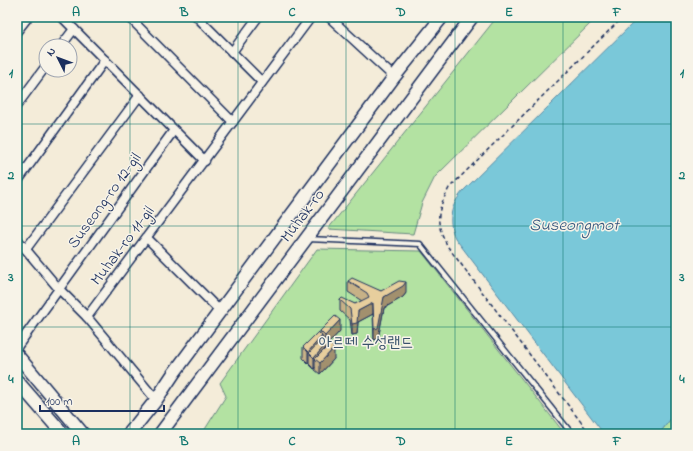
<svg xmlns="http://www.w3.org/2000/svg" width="693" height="451" font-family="'Indie Flower','Poor Story',sans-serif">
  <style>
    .green { fill: #b3e2a2; stroke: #678880 }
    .water { fill: #7ac8d9; stroke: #548ba8 }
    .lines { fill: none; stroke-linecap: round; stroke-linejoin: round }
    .service-casing { stroke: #1b2f5e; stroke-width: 7 }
    .minor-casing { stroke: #1b2f5e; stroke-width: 11 }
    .secondary-casing { stroke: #1b2f5e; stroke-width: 15 }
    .path { stroke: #1b2f5e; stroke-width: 1.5; stroke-dasharray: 4 3; stroke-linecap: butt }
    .service { stroke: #f7f3e8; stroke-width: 4 }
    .minor { stroke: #f7f3e8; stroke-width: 8 }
    .secondary { stroke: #f7f3e8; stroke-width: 12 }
    .wall { fill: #c7b187; stroke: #1b2f5e }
    .shaded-wall { fill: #a2906e; stroke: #1b2f5e }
    .building { fill: #e7ce9d; stroke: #1b2f5e }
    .grid { fill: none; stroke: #0f766e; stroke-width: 1; stroke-opacity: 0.55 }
    .labels { text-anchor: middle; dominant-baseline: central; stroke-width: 3; stroke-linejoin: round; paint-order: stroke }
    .street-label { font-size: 16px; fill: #1b2f5e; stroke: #f7f3e8 }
    .park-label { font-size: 16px; fill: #39536c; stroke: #f7f3e8 }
    .water-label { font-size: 17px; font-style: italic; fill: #33557d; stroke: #f7f3e8 }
    .neatline { fill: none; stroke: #0f766e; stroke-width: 1.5 }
    .grid-label { font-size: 13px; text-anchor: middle; font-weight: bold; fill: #0f766e }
  </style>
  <rect width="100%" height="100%" fill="#f4ecd9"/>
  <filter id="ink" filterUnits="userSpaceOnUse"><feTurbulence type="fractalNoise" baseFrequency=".025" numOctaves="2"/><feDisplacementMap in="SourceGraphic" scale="8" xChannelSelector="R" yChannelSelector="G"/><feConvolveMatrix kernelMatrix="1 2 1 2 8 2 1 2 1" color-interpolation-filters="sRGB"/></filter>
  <g filter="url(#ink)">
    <g class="green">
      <path d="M497,17H597L435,177L422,203L413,234L328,229Z"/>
      <path d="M317,249L421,251L565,434H202L226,396L220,383Z"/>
      <path d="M676,412V434H659Z"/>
    </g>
    <path class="water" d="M639,17H676V412L659,434H604L455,238C447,220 451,205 463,191Z"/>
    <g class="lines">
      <g class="service-casing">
        <path id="service" d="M308,239L420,244L572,434"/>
      </g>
      <g class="minor-casing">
        <g id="minor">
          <path d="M62,17L205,161"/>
          <path d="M129,17L233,122"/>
          <path d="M197,17L262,82"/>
          <path d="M329,17L394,77"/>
          <path d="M17,31L28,17"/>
          <path d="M61,46L74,29"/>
          <path d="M232,52L258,17"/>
          <path d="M17,105L46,66"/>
          <path d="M17,182L105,60"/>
          <path d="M147,238L221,312"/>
          <path d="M17,239L59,289L87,317L156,400"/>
          <path d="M26,249L140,95"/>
          <path d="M87,317L311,17"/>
          <path d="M17,347L174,130"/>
        </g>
      </g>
      <g class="secondary-casing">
        <g id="secondary">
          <path d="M17,355L83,434"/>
          <path d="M17,381L63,434"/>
          <path d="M129,434L156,400L174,373L394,77L442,17"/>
          <path d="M160,434L472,17"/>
        </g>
      </g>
      <g class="path">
        <path d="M590,434L448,247C435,222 436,213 449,188L623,17"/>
        <path d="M670,434L676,426"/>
      </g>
      <use href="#service" class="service"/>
      <use href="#minor" class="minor"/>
      <use href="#secondary" class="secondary"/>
    </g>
    <g class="wall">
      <path d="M348,281L381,291L406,293L403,297L384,308L378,339L374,340L373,314L358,322L357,334L352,335L350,320L340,311V300L355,304L362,301L348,292Z"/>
      <path d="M320,331H340L328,344V345L334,359L320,374L315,370V367L314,369L309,364V362L308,363L303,358V347L320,335Z"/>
    </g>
    <g class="shaded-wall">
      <path d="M406,282V293L403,297L384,308L378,339L374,340V329L384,297Z"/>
      <path d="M373,303V314L358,322L357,334L352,335V324L358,311Z"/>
      <path d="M340,320V331L328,344V353L315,359V367L314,369V358L325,345V336Z"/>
      <path d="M322,336V347L309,353V362L308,363V352Z"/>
      <path d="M334,348V359L320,374V363Z"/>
    </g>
    <g class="building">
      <path d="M352,278L381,291L399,281L406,282L403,286L384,297L378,328L374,329L373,303L358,311L357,323L352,324L350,309L340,300L342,298L355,304L369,297L367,293L348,281Z"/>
      <path d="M335,316L340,320L325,336L320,331Z"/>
      <path d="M318,332L322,336L308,352L303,347Z"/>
      <path d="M323,338L328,342L314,358L309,353Z"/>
      <path d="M330,344L334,348L320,363L315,359Z"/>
    </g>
  </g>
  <path class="grid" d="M130,17V434M238,17V434M346,17V434M455,17V434M563,17V434M17,124H676M17,226H676M17,327H676"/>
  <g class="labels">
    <g class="street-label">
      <text transform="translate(105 201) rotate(-54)">Suseong-ro 12-gil</text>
      <text transform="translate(303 216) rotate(-53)">Muhak-ro</text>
      <text transform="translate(123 246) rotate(-53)">Muhak-ro 11-gil</text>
    </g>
    <g class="park-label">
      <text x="366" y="343">아르떼 수성랜드</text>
    </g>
    <g class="water-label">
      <text x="574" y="225">Suseongmot</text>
    </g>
  </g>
  <rect width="693" height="451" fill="none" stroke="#f7f3e8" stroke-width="44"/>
  <g transform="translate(58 58) rotate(312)"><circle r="19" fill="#f7f3e8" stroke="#9fa5b1"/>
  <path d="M0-3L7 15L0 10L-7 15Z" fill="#1b2f5e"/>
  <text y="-6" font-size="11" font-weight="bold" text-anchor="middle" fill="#1b2f5e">N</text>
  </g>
  <path d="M40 405v6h124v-6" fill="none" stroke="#1b2f5e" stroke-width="2"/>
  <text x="46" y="405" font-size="12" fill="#1b2f5e" stroke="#f7f3e8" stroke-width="3" paint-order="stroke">100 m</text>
  <rect x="22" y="22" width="649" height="407" class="neatline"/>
  <g class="grid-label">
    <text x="76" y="16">A</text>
    <text x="184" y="16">B</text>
    <text x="292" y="16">C</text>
    <text x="401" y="16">D</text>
    <text x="509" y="16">E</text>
    <text x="617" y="16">F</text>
    <text x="11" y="77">1</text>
    <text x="682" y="77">1</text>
    <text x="11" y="179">2</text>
    <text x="682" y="179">2</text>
    <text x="11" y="281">3</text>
    <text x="682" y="281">3</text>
    <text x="11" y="383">4</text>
    <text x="682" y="383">4</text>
    <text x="76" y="445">A</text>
    <text x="184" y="445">B</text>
    <text x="292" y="445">C</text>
    <text x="401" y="445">D</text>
    <text x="509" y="445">E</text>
    <text x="617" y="445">F</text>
  </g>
</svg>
